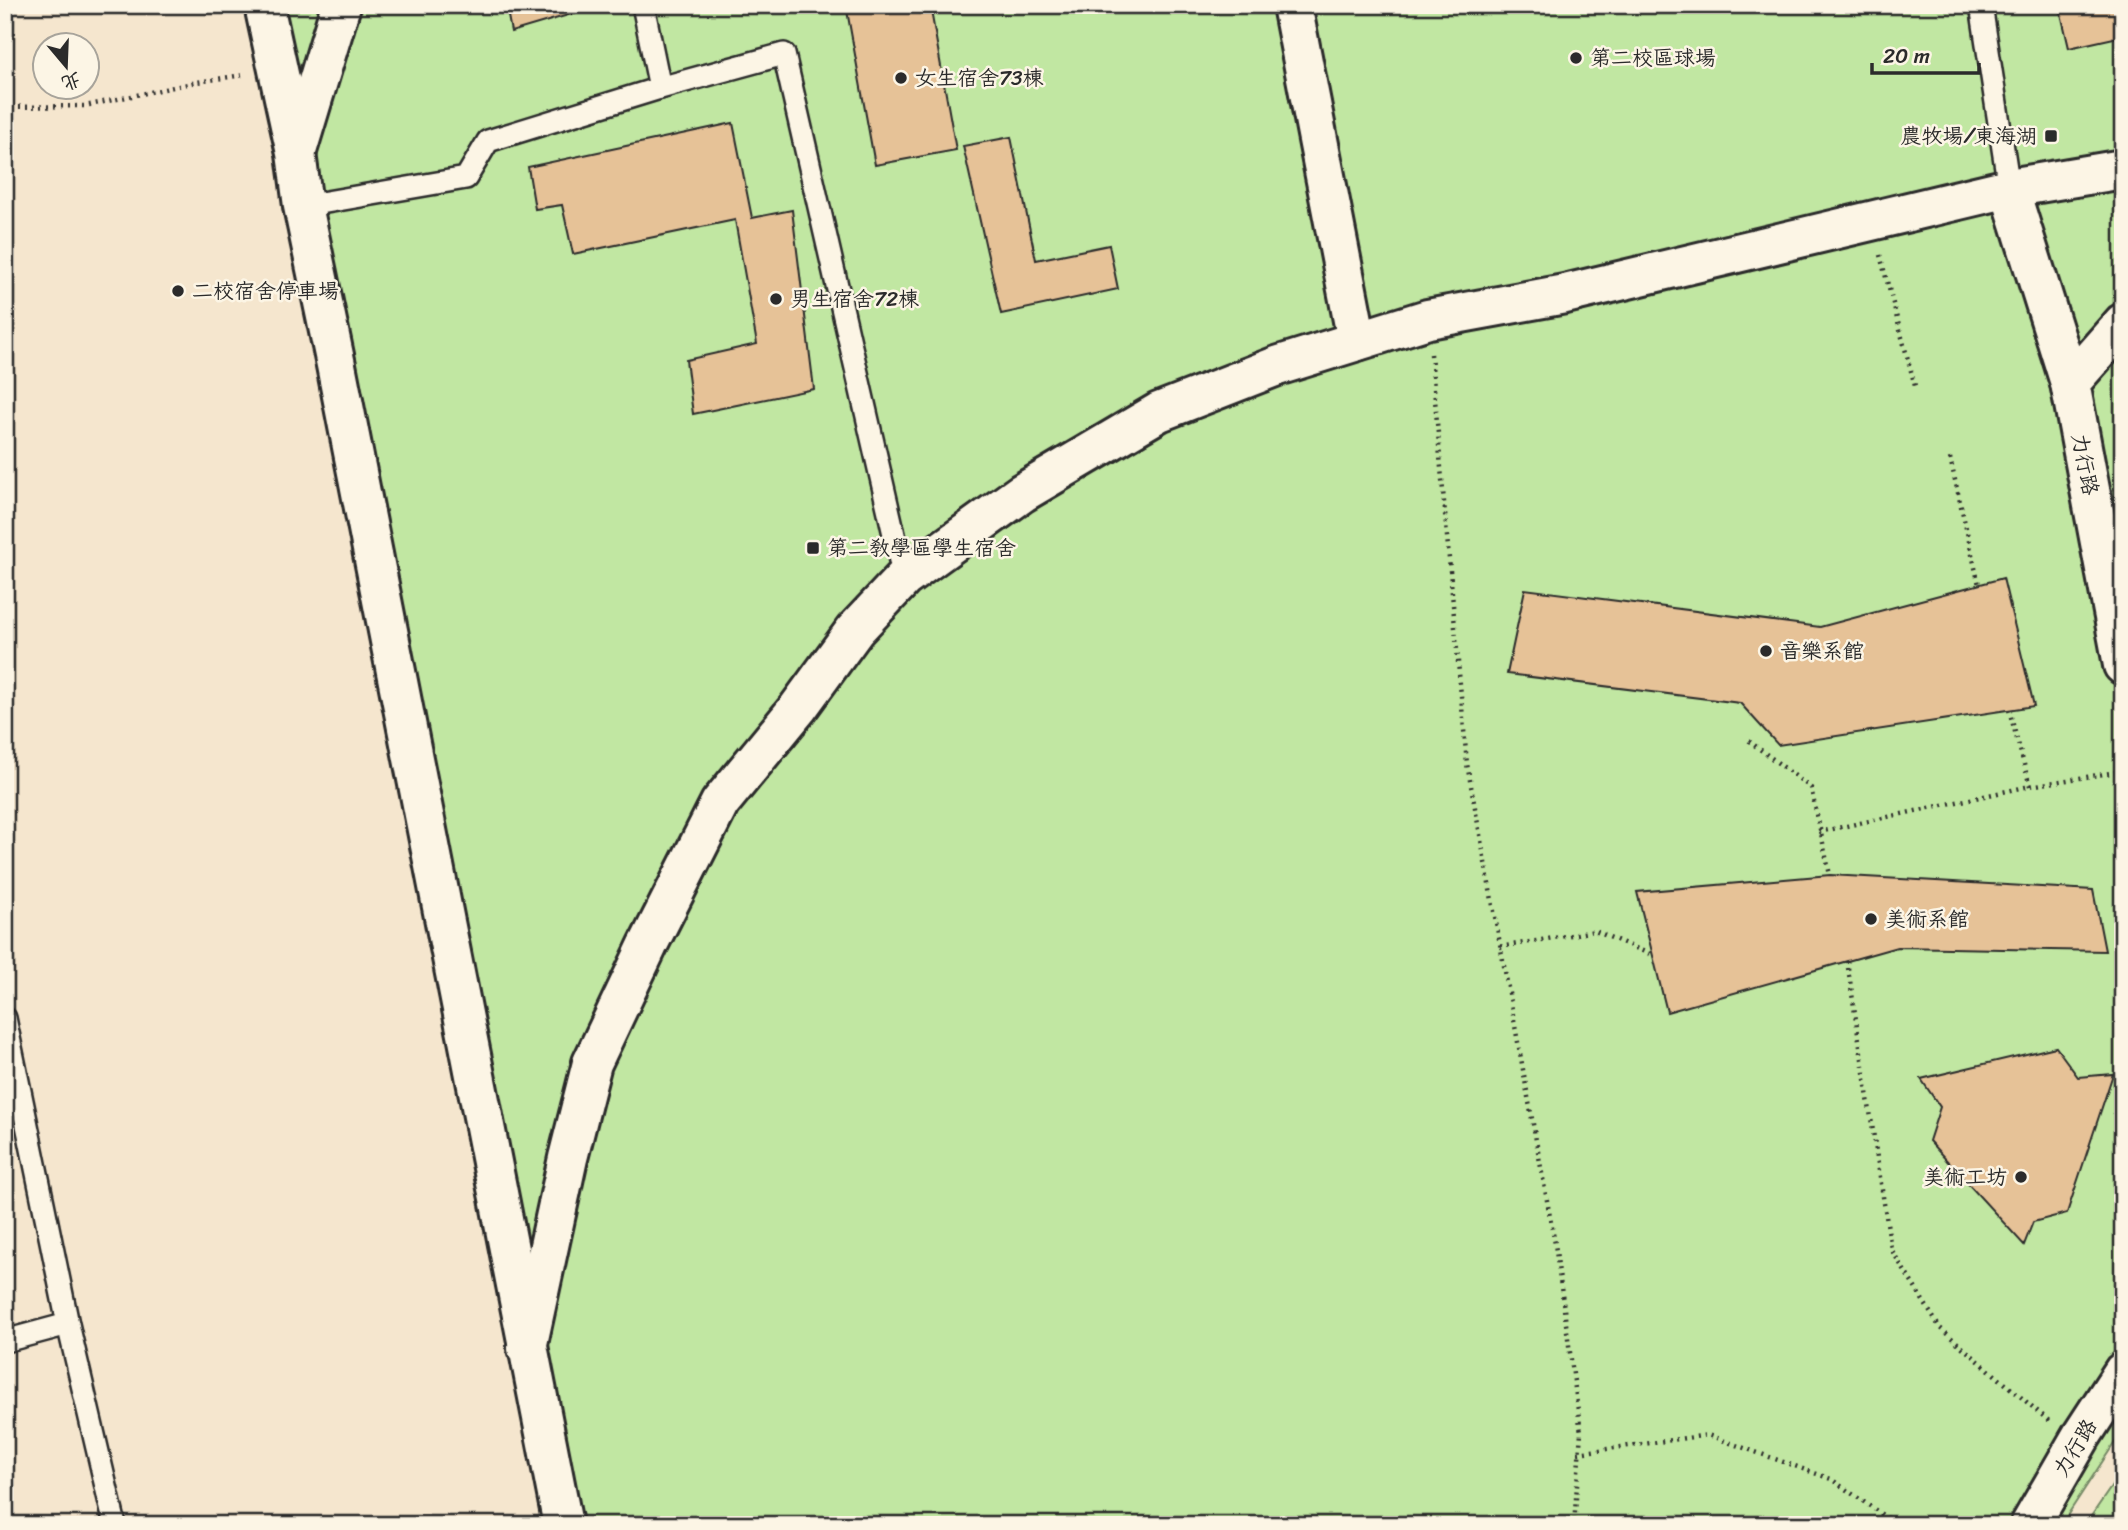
<svg xmlns="http://www.w3.org/2000/svg" width="2128" height="1530" font-family="Sriracha,'LXGW WenKai TC',sans-serif">
  <style>
    .green { fill: #c1e7a2; stroke: #768966; stroke-width: 2 }
    .building { fill: #e6c297; stroke: #2b2b2b; stroke-width: 2 }
    .lines { fill: none; stroke-linecap: round; stroke-linejoin: round }
    .service-casing { stroke: #2b2b2b; stroke-width: 26 }
    .minor-casing { stroke: #2b2b2b; stroke-width: 44 }
    .path { stroke: #2b2b2b; stroke-width: 4.5; stroke-dasharray: 2 5; stroke-linecap: butt }
    .service { stroke: #fcf5e5; stroke-width: 21 }
    .minor { stroke: #fcf5e5; stroke-width: 38 }
    .poi-dot { fill: #2b2b2b; stroke: #fcf5e5; stroke-width: 2.5 }
    .labels { text-anchor: middle; dominant-baseline: central; stroke-width: 5; stroke-linejoin: round; paint-order: stroke }
    .poi-label { font-size: 21px; fill: #2b2b2b; stroke: #fcf5e5; text-anchor: start }
    .street-label { font-size: 21px; fill: #2b2b2b; stroke: #fcf5e5 }
  </style>
  <rect width="100%" height="100%" fill="#f5e6ce"/>
  <filter id="ink" filterUnits="userSpaceOnUse"><feTurbulence type="fractalNoise" baseFrequency=".0143" numOctaves="2"/><feDisplacementMap in="SourceGraphic" scale="14" xChannelSelector="R" yChannelSelector="G"/><feConvolveMatrix kernelMatrix="1 2 1 2 8 2 1 2 1" color-interpolation-filters="sRGB"/></filter>
  <g filter="url(#ink)">
    <g class="green">
      <path d="M264,5H2123V1430L2061,1525H563Z"/>
      <path d="M2123,1470V1525H2085Z"/>
    </g>
    <g class="building">
      <path d="M506,5H602L511,32Z"/>
      <path d="M846,5H930L956,150L875,165Z"/>
      <path d="M2059,5H2123V36L2069,48Z"/>
      <path d="M733,123L752,218L792,210L814,389L693,414L686,360L757,344L735,220L573,254L562,205L535,209L528,167Z"/>
      <path d="M1011,137L1036,260L1109,245L1118,289L1001,314L963,146Z"/>
      <path d="M2003,578L2034,706L1778,745L1740,703L1507,674L1525,589L1820,627Z"/>
      <path d="M1830,875L2093,890L2105,951L1897,947L1667,1012L1637,892Z"/>
      <path d="M2056,1047L2078,1077L2113,1074L2067,1213L2033,1222L2024,1245L1929,1141L1940,1107L1921,1079Z"/>
    </g>
    <g class="lines">
      <g class="service-casing">
        <g id="service">
          <path d="M1981,5L2009,188"/>
          <path d="M660,88L784,54L904,578"/>
          <path d="M303,206L466,178L488,141L660,88L643,5"/>
          <path d="M5,1018L68,1324L115,1525"/>
          <path d="M5,1341L68,1324"/>
        </g>
      </g>
      <g class="minor-casing">
        <g id="minor">
          <path d="M264,5L296,153L303,206L336,365L563,1525"/>
          <path d="M1292,5L1357,341"/>
          <path d="M297,151L341,5"/>
          <path d="M2009,188L2070,383"/>
          <path d="M2123,323L2070,383L2123,665"/>
          <path d="M527,1348L568,1158L592,1063L648,945L720,803L798,708L855,630L904,578L1022,493L1159,412L1277,366L1428,319L1565,294L2009,188L2123,169"/>
          <path d="M2030,1525L2082,1435L2123,1372"/>
        </g>
      </g>
      <g class="path">
        <path d="M5,107L85,106L197,82L243,75"/>
        <path d="M1880,255L1915,386"/>
        <path d="M1431,354L1467,764L1555,1244L1581,1432L1574,1525"/>
        <path d="M1950,458L1979,585"/>
        <path d="M2009,710L2030,786"/>
        <path d="M1749,741L1811,788L1830,875"/>
        <path d="M1819,832L2030,786L2123,771"/>
        <path d="M1500,947L1595,931L1652,955"/>
        <path d="M1847,961L1891,1249L1940,1328L2049,1421"/>
        <path d="M1578,1453L1708,1435L1831,1479L1897,1525"/>
      </g>
      <use href="#service" class="service"/>
      <use href="#minor" class="minor"/>
    </g>
  </g>
  <g class="poi-dot">
    <circle cx="1576" cy="58" r="7"/>
    <circle cx="901" cy="78" r="7"/>
    <rect x="2044" y="129" width="14" height="14" rx="3.5"/>
    <circle cx="178" cy="291" r="7"/>
    <circle cx="776" cy="299" r="7"/>
    <rect x="806" y="541" width="14" height="14" rx="3.5"/>
    <circle cx="1766" cy="651" r="7"/>
    <circle cx="1871" cy="919" r="7"/>
    <circle cx="2021" cy="1177" r="7"/>
  </g>
  <g class="labels">
    <g class="poi-label">
      <text x="1590" y="58">第二校區球場</text>
      <text x="915" y="78">女生宿舍73棟</text>
      <text x="2037" y="136" text-anchor="end">農牧場/東海湖</text>
      <text x="192" y="291">二校宿舍停車場</text>
      <text x="790" y="299">男生宿舍72棟</text>
      <text x="827" y="548">第二教學區學生宿舍</text>
      <text x="1780" y="651">音樂系館</text>
      <text x="1885" y="919">美術系館</text>
      <text x="2007" y="1177" text-anchor="end">美術工坊</text>
    </g>
    <g class="street-label">
      <text transform="translate(2085 464) rotate(79)">力行路</text>
      <text transform="translate(2075 1448) rotate(-59)">力行路</text>
    </g>
  </g>
  <rect width="2128" height="1530" fill="none" stroke="#fcf5e5" stroke-width="28"/>
  <rect x="14" y="14" width="2100" height="1502" fill="none" stroke="#2b2b2b" stroke-width="2.5" filter="url(#ink)"/>
  <g transform="translate(66 66) rotate(161)"><circle r="33" fill="#fcf5e5" stroke="#a8a49b" stroke-width="2"/>
  <path d="M0-5L12 26L0 18L-12 26Z" fill="#2b2b2b"/>
  <text y="-10" font-size="19" font-weight="bold" text-anchor="middle" fill="#2b2b2b">北</text>
  </g>
  <path d="M1872 63v10h107v-10" fill="none" stroke="#2b2b2b" stroke-width="3.5"/>
  <text x="1883" y="63" font-size="21" fill="#2b2b2b" stroke="#fcf5e5" stroke-width="5" paint-order="stroke">20 m</text>
</svg>
